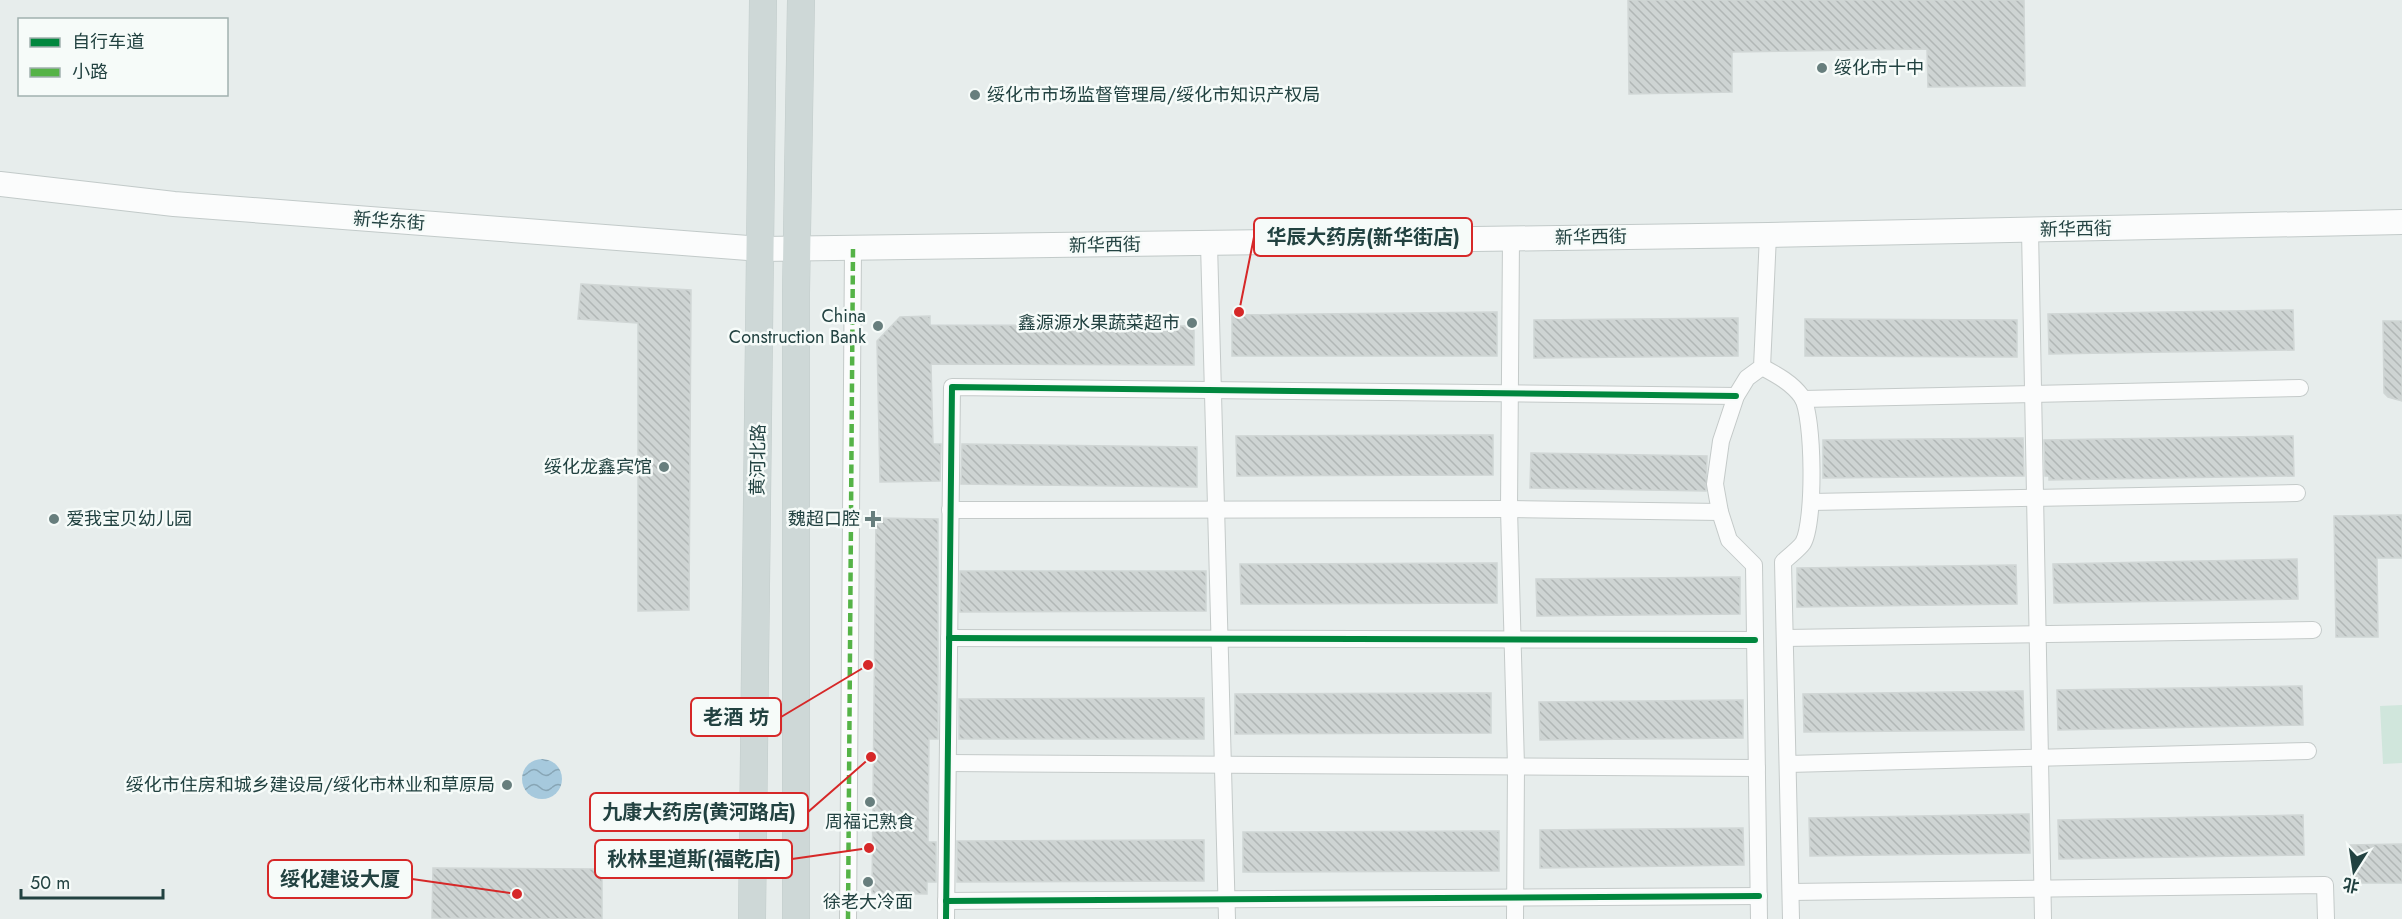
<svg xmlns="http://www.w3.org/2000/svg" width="2402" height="919" font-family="Jost,'Noto Sans SC',sans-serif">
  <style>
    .garden { fill: #d0e6dc }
    .water { fill: url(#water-waves) }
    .building { fill: url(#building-back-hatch); stroke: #d0d6d5; stroke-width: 1.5 }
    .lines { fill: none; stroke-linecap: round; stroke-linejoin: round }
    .street-casing { stroke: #c4cac9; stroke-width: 18 }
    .secondary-casing { stroke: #c2cac9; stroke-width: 26 }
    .primary-casing { stroke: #c2cccb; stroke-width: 28 }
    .street { stroke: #fbfcfc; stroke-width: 16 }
    .secondary { stroke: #fbfcfc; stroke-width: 24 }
    .primary { stroke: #ced8d7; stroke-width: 27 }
    .quiet { stroke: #55b347; stroke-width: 4.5; stroke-dasharray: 9 4.5; stroke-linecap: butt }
    .cycleway-casing { stroke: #f6fbf9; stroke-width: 10 }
    .cycleway { stroke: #00873e; stroke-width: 6 }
    .poi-dot { fill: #677e7d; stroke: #f6fbf9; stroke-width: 2 }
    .labels { text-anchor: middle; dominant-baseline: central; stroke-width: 5; stroke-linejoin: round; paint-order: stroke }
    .poi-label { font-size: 18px; fill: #224241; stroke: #f6fbf9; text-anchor: end }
    .street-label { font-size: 18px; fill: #224241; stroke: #f6fbf9 }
    .leader { fill: none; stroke: #d62828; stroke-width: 2 }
    .callout-dot { fill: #d62828; stroke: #f6fbf9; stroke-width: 2 }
    .callout { fill: #f6fbf9; stroke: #d62828; stroke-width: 2 }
    .callout-label { font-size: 20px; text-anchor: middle; font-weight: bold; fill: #224241 }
  </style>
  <defs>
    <pattern id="water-waves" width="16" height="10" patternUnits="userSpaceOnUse" patternTransform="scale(1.5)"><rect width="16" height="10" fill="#a6c9dd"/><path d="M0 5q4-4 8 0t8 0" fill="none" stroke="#87a5b5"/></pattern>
    <pattern id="building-back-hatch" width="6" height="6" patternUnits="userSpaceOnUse" patternTransform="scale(1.5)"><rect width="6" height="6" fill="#ced4d3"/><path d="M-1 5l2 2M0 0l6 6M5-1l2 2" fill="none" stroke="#b1b7b6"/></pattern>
  </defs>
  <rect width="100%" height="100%" fill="#e7edec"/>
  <path class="garden" d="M2402,705V763L2383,764L2380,706Z"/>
  <circle class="water" cx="542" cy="779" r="20"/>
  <g class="building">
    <path d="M1628,0H2024L2025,86L1928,87L1927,49L1732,52V92L1629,94Z"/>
    <path d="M581,284L691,290L689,610L638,611V323L578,319Z"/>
    <path d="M2293,310L2294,350L2049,354L2048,314Z"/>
    <path d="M1497,312V356H1232V315Z"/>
    <path d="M930,316V325L1194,326V365L931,364L933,444H941L940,481L880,482L877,341L900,317Z"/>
    <path d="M1738,318V356L1534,358V320Z"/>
    <path d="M1805,319L2017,320V357L1805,356Z"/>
    <path d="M2383,321H2402V401L2388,397L2384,393Z"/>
    <path d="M1493,435V475L1237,476L1236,436Z"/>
    <path d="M2293,436L2294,476L2049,480V476H2045L2044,440Z"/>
    <path d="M2023,438L2024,476L1823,478V440Z"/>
    <path d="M962,444L1197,447V487L961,484Z"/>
    <path d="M1531,453L1707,456L1706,491L1530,488Z"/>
    <path d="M2402,515V558H2377L2378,637H2336L2334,516Z"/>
    <path d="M876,518L938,519V739H929L928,842H936V882H927V894L872,893Z"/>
    <path d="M2297,559L2298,599L2054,603L2053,564Z"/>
    <path d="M1497,563V603L1241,604L1240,564Z"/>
    <path d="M2016,565L2017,604L1797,607V568Z"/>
    <path d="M960,571H1206V611L960,612Z"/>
    <path d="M1740,577V614L1537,616L1536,579Z"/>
    <path d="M2302,686L2303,725L2058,730L2057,690Z"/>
    <path d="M2023,691L2024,730L1804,732L1803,694Z"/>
    <path d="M1491,693V733L1235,734V694Z"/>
    <path d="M1204,698V739H959V699Z"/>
    <path d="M1743,700V738L1540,740L1539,702Z"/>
    <path d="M2029,814L2030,853L1810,856L1809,818Z"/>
    <path d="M2303,815L2304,855L2059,859L2058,820Z"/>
    <path d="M1743,828L1744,865L1540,868V830Z"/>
    <path d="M1499,831V871L1243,872V832Z"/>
    <path d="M1204,840V881L957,882V841Z"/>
    <path d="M2402,844V883H2351L2350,845Z"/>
    <path d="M433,868L602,869V919L432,918Z"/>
  </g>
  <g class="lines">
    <g class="street-casing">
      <g id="street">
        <path d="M2030,230L2043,919"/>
        <path d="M1511,238L1509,509L1516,766L1515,919"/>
        <path d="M1209,244L1227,919"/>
        <path d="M1762,367C1777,375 1792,383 1802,397C1814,416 1815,523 1803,543C1799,549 1789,556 1783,562L1791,919"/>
        <path d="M1803,399L2300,388"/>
        <path d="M1811,502L2297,493"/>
        <path d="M950,510L1509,509L1720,512"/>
        <path d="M949,638L1755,640"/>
        <path d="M1785,638L2313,630"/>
        <path d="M948,763L1757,768"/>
        <path d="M1788,764L2308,751"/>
        <path d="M1791,892L2325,885L2326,919"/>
        <path d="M946,901L1759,896"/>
        <path d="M848,919L853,249"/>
        <path d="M946,919L952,387L1736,396"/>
        <path d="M1759,919L1754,565L1729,540L1720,512L1715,484L1721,441L1736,396L1747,378L1762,367L1768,235"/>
      </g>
    </g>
    <g class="secondary-casing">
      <path id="secondary" d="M0,184L174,204L761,249L1768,235L2402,222"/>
    </g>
    <g class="primary-casing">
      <g id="primary">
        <path d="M752,919L763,0"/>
        <path d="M796,919V293L801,0"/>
      </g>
    </g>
    <use href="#street" class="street"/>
    <use href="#secondary" class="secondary"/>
    <use href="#primary" class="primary"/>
    <path class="quiet" d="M848,919L853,249"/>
    <g class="cycleway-casing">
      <g id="cycleway">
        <path d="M949,638L1755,640"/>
        <path d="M946,901L1759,896"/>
        <path d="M946,919L952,387L1736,396"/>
      </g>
    </g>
    <use href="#cycleway" class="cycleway"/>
  </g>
  <g class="poi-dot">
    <circle cx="1822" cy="68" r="6"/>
    <circle cx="975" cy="95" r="6"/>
    <circle cx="1192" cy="323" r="6"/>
    <circle cx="878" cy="326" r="6"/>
    <circle cx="664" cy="467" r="6"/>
    <circle cx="54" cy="519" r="6"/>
    <path d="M870 510h6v6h6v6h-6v6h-6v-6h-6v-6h6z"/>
    <circle cx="507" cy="785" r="6"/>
    <circle cx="870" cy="802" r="6"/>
    <circle cx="868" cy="882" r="6"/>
  </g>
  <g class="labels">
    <g class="poi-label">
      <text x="1834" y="68" text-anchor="start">绥化市十中</text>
      <text x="987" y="95" text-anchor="start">绥化市市场监督管理局/绥化市知识产权局</text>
      <text x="866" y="316">China<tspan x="866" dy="21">Construction Bank</tspan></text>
      <text x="1180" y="323">鑫源源水果蔬菜超市</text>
      <text x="652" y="467">绥化龙鑫宾馆</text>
      <text x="66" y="519" text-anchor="start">爱我宝贝幼儿园</text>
      <text x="860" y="519">魏超口腔</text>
      <text x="495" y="785">绥化市住房和城乡建设局/绥化市林业和草原局</text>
      <text x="870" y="822" text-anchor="middle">周福记熟食</text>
      <text x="868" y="902" text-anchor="middle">徐老大冷面</text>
    </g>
    <g class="street-label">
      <text transform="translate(389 221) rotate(4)">新华东街</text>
      <text transform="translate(2076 229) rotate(-1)">新华西街</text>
      <text transform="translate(1591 237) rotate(-1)">新华西街</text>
      <text transform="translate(1105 245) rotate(-1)">新华西街</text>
      <text transform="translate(758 460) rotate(-89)">黄河北路</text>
    </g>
  </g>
  <path class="leader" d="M1239 312L1254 237M868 665L781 717M871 757L808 812M869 848L792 859M517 894L412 879"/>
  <g class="callout-dot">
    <circle cx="1239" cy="312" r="6"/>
    <circle cx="868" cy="665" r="6"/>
    <circle cx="871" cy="757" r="6"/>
    <circle cx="869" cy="848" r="6"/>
    <circle cx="517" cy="894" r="6"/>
  </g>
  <g class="callout">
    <rect x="1254" y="218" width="218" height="38" rx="6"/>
    <rect x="691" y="698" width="90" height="38" rx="6"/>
    <rect x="590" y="793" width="218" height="38" rx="6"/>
    <rect x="595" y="840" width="197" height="38" rx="6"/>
    <rect x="268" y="860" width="144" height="38" rx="6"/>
  </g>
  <g class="callout-label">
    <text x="1363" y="244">华辰大药房(新华街店)</text>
    <text x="736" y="724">老酒 坊</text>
    <text x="699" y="819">九康大药房(黄河路店)</text>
    <text x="694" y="866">秋林里道斯(福乾店)</text>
    <text x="340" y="886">绥化建设大厦</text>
  </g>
  <rect x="18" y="18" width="210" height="78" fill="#f6fbf9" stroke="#a1b1af" stroke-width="1.5"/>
  <rect x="30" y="38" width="30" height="9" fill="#00873e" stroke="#a1b1af" stroke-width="1.5"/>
  <text x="72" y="48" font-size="18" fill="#224241">自行车道</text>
  <rect x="30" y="68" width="30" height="9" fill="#55b347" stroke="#a1b1af" stroke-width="1.5"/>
  <text x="72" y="78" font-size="18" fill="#224241">小路</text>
  <g transform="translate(2354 871) rotate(192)" stroke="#f6fbf9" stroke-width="4.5" paint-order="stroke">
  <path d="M0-4.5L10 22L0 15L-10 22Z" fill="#224241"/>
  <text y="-9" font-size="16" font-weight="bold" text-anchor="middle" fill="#224241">北</text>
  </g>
  <path d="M21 889v9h142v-9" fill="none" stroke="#224241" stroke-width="3"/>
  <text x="30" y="889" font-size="18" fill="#224241" stroke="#f6fbf9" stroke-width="4.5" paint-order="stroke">50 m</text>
</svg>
